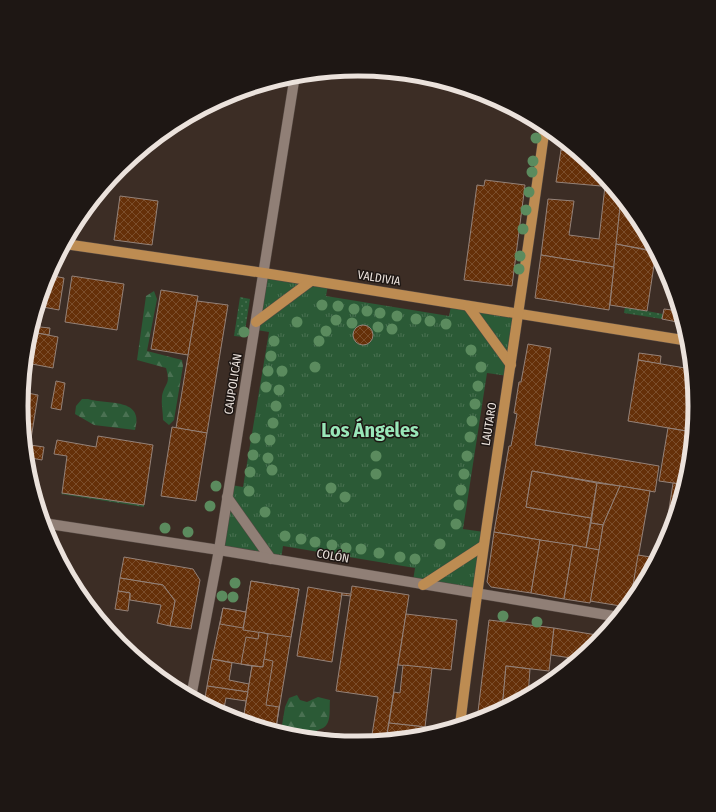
<svg xmlns="http://www.w3.org/2000/svg" width="716" height="812" font-family="'Fira Sans Condensed',sans-serif">
  <style>
    .grass { fill: url(#grass-dots) }
    .forest { fill: url(#forest-firs) }
    .park { fill: url(#park-tufts) }
    .building { fill: url(#building-cross-hatch); stroke: #948279 }
    .lines { fill: none; stroke-linecap: round; stroke-linejoin: round }
    .minor-casing { stroke: #564a44; stroke-width: 11 }
    .major-casing { stroke: #564a44; stroke-width: 11 }
    .minor { stroke: #907f76; stroke-width: 10 }
    .major { stroke: #bd8c52; stroke-width: 10 }
    .tree { fill: #5b8b5e }
    .labels { text-anchor: middle; dominant-baseline: central; stroke-width: 3; stroke-linejoin: round; paint-order: stroke }
    .street-label { font-size: 12px; fill: #ebe2dc; stroke: #1e1714 }
    .town-label { font-size: 20px; font-weight: bold; fill: #99e6b8; stroke: #1e1714 }
    .rim { fill: none; stroke: #ebe2dc; stroke-width: 5 }
  </style>
  <defs>
    <pattern id="grass-dots" width="8" height="8" patternUnits="userSpaceOnUse"><rect width="8" height="8" fill="#2b5a36"/><path d="M2 2h.1M6 6h.1" fill="none" stroke="#4a7152" stroke-width="1.8" stroke-linecap="round"/></pattern>
    <pattern id="forest-firs" width="22" height="20" patternUnits="userSpaceOnUse"><rect width="22" height="20" fill="#2b5a36"/><path d="M5 1l3.5 6h-7zM16 11l3.5 6h-7z" fill="#4a7152"/></pattern>
    <pattern id="park-tufts" width="24" height="20" patternUnits="userSpaceOnUse"><rect width="24" height="20" fill="#2b5a36"/><path d="M3 7l-1-3M5 7V3M7 7l1-3M15 17l-1-3M17 17v-4M19 17l1-3" fill="none" stroke="#4a7152"/></pattern>
    <pattern id="building-cross-hatch" width="8" height="8" patternUnits="userSpaceOnUse"><rect width="8" height="8" fill="#653009"/><path d="M0 0l8 8M0 8l8-8" fill="none" stroke="#7b4e2c"/></pattern>
  </defs>
  <rect width="100%" height="100%" fill="#3c2d25"/>
  <g class="grass">
    <path d="M240,297L250,299L244,337L234,336Z"/>
    <path d="M625,307L663,314L662,319L624,313Z"/>
    <path d="M62,493L144,505V507L61,494Z"/>
  </g>
  <g class="forest">
    <path d="M154,291L157,299L147,351L182,360L183,366L174,420L169,425L163,420C163,412 161,404 162,396C165,382 171,385 166,368L137,360L146,296Z"/>
    <path d="M82,399H88C107,405 145,397 135,430L94,425L75,414L76,406Z"/>
    <path d="M297,695L300,700L307,702L318,697L330,700C329,709 332,723 323,728C316,731 312,732 307,738L282,725L285,707L289,698Z"/>
  </g>
  <path class="park" d="M265,275L328,285L326,296L449,316L451,306L517,316L508,376L487,373L463,529L484,532L475,592L413,581L415,568L283,546L281,559L221,549L231,485L243,487L269,332L257,330Z"/>
  <g class="building">
    <path d="M562,140L577,152L561,150Z"/>
    <path d="M561,150L577,152L582,156V159H586L596,168L602,174L601,186L556,182Z"/>
    <path d="M485,180L525,185L512,286L464,280L477,185L484,186Z"/>
    <path d="M605,186H611L621,198L614,267L541,255L548,199L574,201L569,235L599,239Z"/>
    <path d="M120,196L158,201L152,245L114,240Z"/>
    <path d="M620,207L630,209L638,219L655,251L616,244Z"/>
    <path d="M616,244L656,252L647,311L610,305Z"/>
    <path d="M541,255L614,267L609,310L535,298Z"/>
    <path d="M48,275L40,327L50,328L49,335L31,332Z"/>
    <path d="M48,275L64,278L59,310L43,307Z"/>
    <path d="M72,276L124,284L117,330L65,322Z"/>
    <path d="M161,290L198,296L188,355L151,349Z"/>
    <path d="M197,301L228,305L207,433L176,428Z"/>
    <path d="M664,309L680,311L682,323L662,319Z"/>
    <circle cx="363" cy="335" r="10"/>
    <path d="M37,333L58,337L53,368L32,364Z"/>
    <path d="M528,344L551,348L535,445L659,466L655,492L532,471L526,507L591,518L586,548L494,532L509,446H511L517,414L514,413L519,382H521Z"/>
    <path d="M639,353L661,356L660,364L638,360Z"/>
    <path d="M688,357H690L691,369L685,368Z"/>
    <path d="M638,360L691,369L695,406L692,432L628,421Z"/>
    <path d="M56,381L65,383L61,410L51,408Z"/>
    <path d="M22,392L38,395L30,445L44,447L42,460L31,458L28,475L21,406Z"/>
    <path d="M172,427L207,433L196,501L161,496Z"/>
    <path d="M668,428L692,432L690,456L685,455L680,484L659,481Z"/>
    <path d="M98,436L153,445L144,505L62,493L67,456L54,454L57,440L96,447Z"/>
    <path d="M685,455L690,456L688,472L685,485L680,484Z"/>
    <path d="M532,471L597,483L591,518L526,507Z"/>
    <path d="M597,483L620,486L603,525L591,523Z"/>
    <path d="M673,483L685,485L671,530L666,529Z"/>
    <path d="M620,486L650,491L630,604L627,607L590,601L603,525Z"/>
    <path d="M591,523L603,525L599,550L586,548Z"/>
    <path d="M494,532L540,540L531,593L491,587L487,582Z"/>
    <path d="M540,540L573,545L564,599L531,593Z"/>
    <path d="M573,545L599,550L590,603L564,599Z"/>
    <path d="M638,555L657,558L638,593L630,604Z"/>
    <path d="M124,557L193,569L200,580L191,629L170,626L175,601L163,585L120,578Z"/>
    <path d="M120,578L163,585L175,601L170,626L157,623L161,605L130,600V593L118,591Z"/>
    <path d="M251,581L299,589L276,728L243,721L252,666L212,659L223,608L246,612Z"/>
    <path d="M251,581L299,589L291,637L243,630Z"/>
    <path d="M352,586L409,595L386,740L371,741L378,697L336,691Z"/>
    <path d="M308,587L342,593L332,662L297,656Z"/>
    <path d="M118,591L130,593L128,611L115,609Z"/>
    <path d="M342,593L351,594V596L342,595Z"/>
    <path d="M223,608L246,612L243,628L220,624Z"/>
    <path d="M406,614L457,620L451,670L398,665Z"/>
    <path d="M489,620L554,628L549,671L506,666L502,710L477,720Z"/>
    <path d="M554,628L603,636L596,644L578,659L551,655Z"/>
    <path d="M259,632L268,634L263,667L241,664L246,637L258,639Z"/>
    <path d="M212,659L232,663L229,680L249,684L248,692L207,686Z"/>
    <path d="M264,659L273,661L266,705L279,707L276,728L243,721L252,666L263,667Z"/>
    <path d="M403,665L432,668L425,727L389,723L394,692L400,693Z"/>
    <path d="M506,666L530,669L528,696L502,710Z"/>
    <path d="M207,686L248,692L246,701L226,698L223,713H221L204,704Z"/>
    <path d="M389,723L444,729V730L424,737L386,740Z"/>
    <path d="M318,732L340,734L339,741L317,739Z"/>
  </g>
  <g class="lines">
    <g class="minor-casing">
      <g id="minor">
        <path d="M227,497L271,559"/>
        <path d="M43,523L219,550L619,617"/>
        <path d="M191,697L219,550L295,75"/>
      </g>
    </g>
    <g class="major-casing">
      <g id="major">
        <path d="M65,244L264,273L689,341"/>
        <path d="M468,306L511,365"/>
        <path d="M256,322L311,281"/>
        <path d="M423,585L483,546"/>
        <path d="M460,725C484,525 518,326 545,126"/>
      </g>
    </g>
    <use href="#minor" class="minor"/>
    <use href="#major" class="major"/>
  </g>
  <g class="tree">
    <circle cx="536" cy="138" r="5.5"/>
    <circle cx="533" cy="161" r="5.5"/>
    <circle cx="532" cy="172" r="5.5"/>
    <circle cx="529" cy="192" r="5.5"/>
    <circle cx="526" cy="210" r="5.5"/>
    <circle cx="523" cy="229" r="5.5"/>
    <circle cx="520" cy="256" r="5.5"/>
    <circle cx="519" cy="269" r="5.5"/>
    <circle cx="322" cy="305" r="5.5"/>
    <circle cx="338" cy="306" r="5.5"/>
    <circle cx="354" cy="309" r="5.5"/>
    <circle cx="367" cy="311" r="5.5"/>
    <circle cx="380" cy="313" r="5.5"/>
    <circle cx="397" cy="316" r="5.5"/>
    <circle cx="416" cy="319" r="5.5"/>
    <circle cx="336" cy="320" r="5.5"/>
    <circle cx="430" cy="321" r="5.5"/>
    <circle cx="297" cy="322" r="5.5"/>
    <circle cx="352" cy="323" r="5.5"/>
    <circle cx="446" cy="324" r="5.5"/>
    <circle cx="378" cy="327" r="5.5"/>
    <circle cx="392" cy="329" r="5.5"/>
    <circle cx="326" cy="331" r="5.5"/>
    <circle cx="244" cy="332" r="5.5"/>
    <circle cx="274" cy="341" r="5.5"/>
    <circle cx="319" cy="341" r="5.5"/>
    <circle cx="471" cy="350" r="5.5"/>
    <circle cx="271" cy="356" r="5.5"/>
    <circle cx="315" cy="367" r="5.5"/>
    <circle cx="481" cy="367" r="5.5"/>
    <circle cx="268" cy="371" r="5.5"/>
    <circle cx="282" cy="371" r="5.5"/>
    <circle cx="478" cy="386" r="5.5"/>
    <circle cx="266" cy="387" r="5.5"/>
    <circle cx="279" cy="390" r="5.5"/>
    <circle cx="475" cy="404" r="5.5"/>
    <circle cx="276" cy="406" r="5.5"/>
    <circle cx="472" cy="421" r="5.5"/>
    <circle cx="273" cy="423" r="5.5"/>
    <circle cx="470" cy="437" r="5.5"/>
    <circle cx="255" cy="438" r="5.5"/>
    <circle cx="270" cy="440" r="5.5"/>
    <circle cx="253" cy="455" r="5.5"/>
    <circle cx="376" cy="456" r="5.5"/>
    <circle cx="467" cy="456" r="5.5"/>
    <circle cx="268" cy="458" r="5.5"/>
    <circle cx="272" cy="470" r="5.5"/>
    <circle cx="250" cy="472" r="5.5"/>
    <circle cx="376" cy="474" r="5.5"/>
    <circle cx="464" cy="474" r="5.5"/>
    <circle cx="216" cy="486" r="5.5"/>
    <circle cx="331" cy="488" r="5.5"/>
    <circle cx="461" cy="490" r="5.5"/>
    <circle cx="249" cy="491" r="5.5"/>
    <circle cx="345" cy="497" r="5.5"/>
    <circle cx="459" cy="505" r="5.5"/>
    <circle cx="210" cy="506" r="5.5"/>
    <circle cx="265" cy="512" r="5.5"/>
    <circle cx="456" cy="524" r="5.5"/>
    <circle cx="165" cy="528" r="5.5"/>
    <circle cx="188" cy="532" r="5.5"/>
    <circle cx="285" cy="536" r="5.5"/>
    <circle cx="301" cy="539" r="5.5"/>
    <circle cx="315" cy="542" r="5.5"/>
    <circle cx="440" cy="544" r="5.5"/>
    <circle cx="332" cy="545" r="5.5"/>
    <circle cx="346" cy="548" r="5.5"/>
    <circle cx="361" cy="549" r="5.5"/>
    <circle cx="379" cy="553" r="5.5"/>
    <circle cx="400" cy="557" r="5.5"/>
    <circle cx="415" cy="559" r="5.5"/>
    <circle cx="235" cy="583" r="5.5"/>
    <circle cx="222" cy="596" r="5.5"/>
    <circle cx="233" cy="597" r="5.5"/>
    <circle cx="503" cy="616" r="5.5"/>
    <circle cx="537" cy="622" r="5.5"/>
  </g>
  <g class="labels">
    <g class="street-label">
      <text transform="translate(379 278) rotate(9)">VALDIVIA</text>
      <text transform="translate(233 384) rotate(-81)">CAUPOLICÁN</text>
      <text transform="translate(489 424) rotate(-81)">LAUTARO</text>
      <text transform="translate(333 556) rotate(10)">COLÓN</text>
    </g>
    <g class="town-label">
      <text x="370" y="430">Los Ángeles</text>
    </g>
  </g>
  <path d="M0 0H716V812H0ZM28 406a330 330 0 1 1 660 0a330 330 0 1 1-660 0Z" fill="#1e1714" fill-rule="evenodd"/>
  <path class="rim" d="M28 406a330 330 0 1 1 660 0a330 330 0 1 1-660 0Z"/>
</svg>
